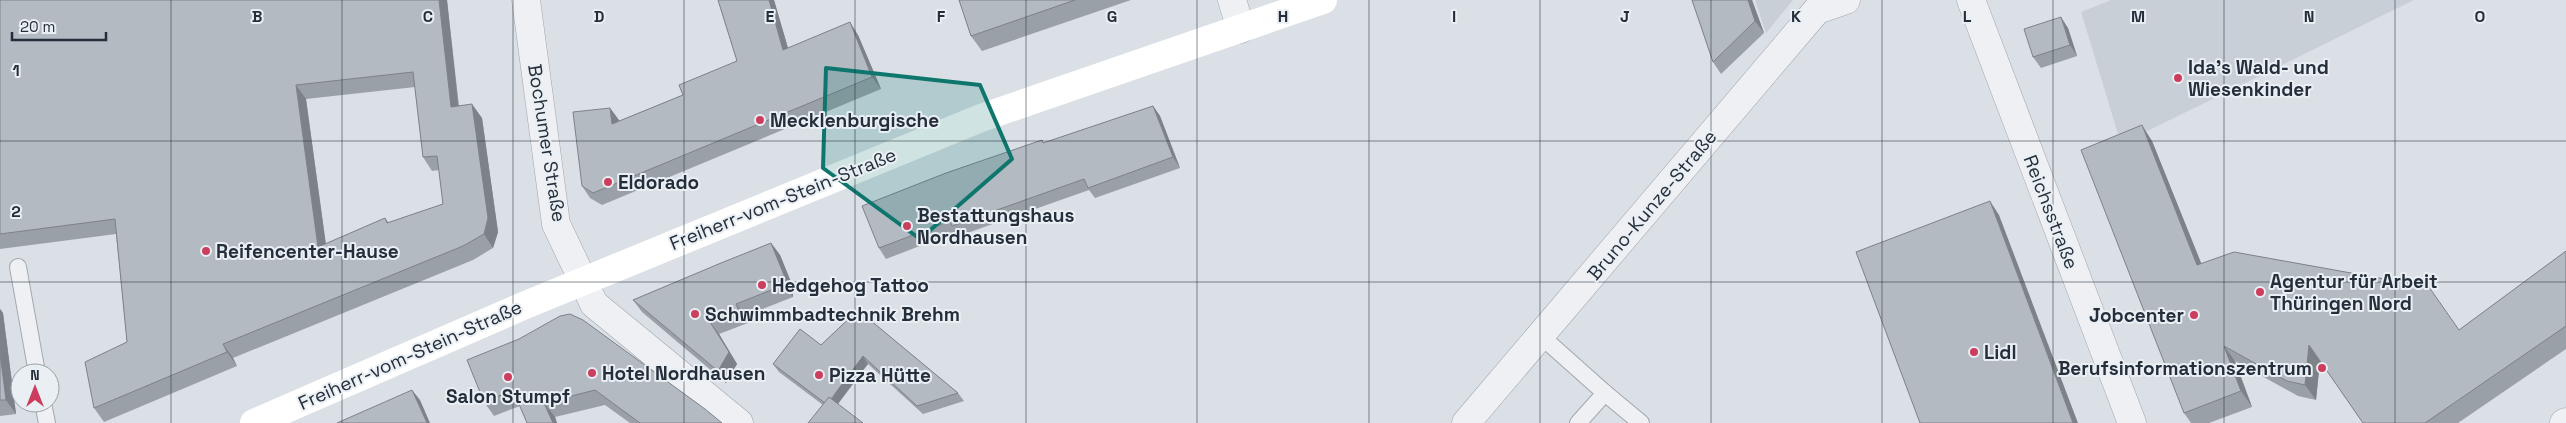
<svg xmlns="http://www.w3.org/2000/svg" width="2566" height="423" font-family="'Space Grotesk',sans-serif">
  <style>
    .built { fill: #c9cfd7 }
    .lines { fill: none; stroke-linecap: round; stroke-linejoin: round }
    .lane-casing { stroke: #a1a7af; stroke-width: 18 }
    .street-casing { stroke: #a1a7af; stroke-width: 29 }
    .lane { stroke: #eef0f4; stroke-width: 16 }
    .street { stroke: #eef0f4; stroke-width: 28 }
    .secondary { stroke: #fff; stroke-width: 28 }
    .wall { fill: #9aa0a7; fill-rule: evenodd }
    .shaded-wall { fill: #7d8288 }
    .building { fill: #b3bac2; stroke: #7d8288; fill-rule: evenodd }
    .marked { fill: #0f766e; fill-opacity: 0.2; stroke: #0f766e; stroke-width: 4; stroke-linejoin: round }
    .grid { fill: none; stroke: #252f3b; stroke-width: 1; stroke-opacity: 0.55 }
    .poi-dot { fill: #cc3e5d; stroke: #eaeff4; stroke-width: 2 }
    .labels { text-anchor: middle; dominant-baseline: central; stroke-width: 4; stroke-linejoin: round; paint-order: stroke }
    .poi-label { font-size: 19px; font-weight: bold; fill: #252f3b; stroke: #eaeff4; text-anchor: start }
    .street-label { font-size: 19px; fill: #252f3b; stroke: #eaeff4 }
    .grid-label { font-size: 16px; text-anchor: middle; font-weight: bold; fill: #252f3b; stroke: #eaeff4; stroke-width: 4; stroke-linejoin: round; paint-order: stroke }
  </style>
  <rect width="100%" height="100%" fill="#dbe0e6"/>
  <g class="built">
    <path d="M1755,0H1793L1766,33Z"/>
    <path d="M2111,0H2414L2121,144L2081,12Z"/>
  </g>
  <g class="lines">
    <g class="lane-casing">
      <g id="lane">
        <path d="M18,267L37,373"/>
        <path d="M1541,336L1605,393L1578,423"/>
        <path d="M1605,393L1641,423"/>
        <path d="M43,403L47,423"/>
      </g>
    </g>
    <g class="street-casing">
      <g id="street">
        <path d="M526,0L556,224L594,304L739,423"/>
        <path d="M1232,0L1241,29"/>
        <path d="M1971,0L2132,423"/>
        <path d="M1466,423L1817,10L1846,0"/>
        <path d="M2564,423L2566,422"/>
      </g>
    </g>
    <use href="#lane" class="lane"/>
    <use href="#street" class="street"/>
    <path class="secondary" d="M254,423L523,306L981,118L1323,0"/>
  </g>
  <g class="wall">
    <path d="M0,0H447L459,106L482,118L498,232L493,248L473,260L233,358L237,366L104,422L94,408L127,342L116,234L0,249ZM415,87L423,157L432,171L439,170L443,204L389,223L385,218L326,244L306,99Z"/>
    <path d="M718,0H774L788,48L858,35L881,89L602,205L590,198L582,186L610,108L619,121L683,95L737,61Z"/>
    <path d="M959,0H1131L982,51L971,36Z"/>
    <path d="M1692,0H1752L1764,33L1721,74L1713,62Z"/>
    <path d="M2068,28L2077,56L2041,68L2033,57Z"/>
    <path d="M1153,106L1160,116L1180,168L1095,198L1089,190L959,236L956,232L886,259L879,248L1044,143Z"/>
    <path d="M2152,141L2201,264L2459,330L2566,251V349L2458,423H2363L2320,361L2316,400L2298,396L2235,361L2252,407L2209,423H2191L2184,413Z"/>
    <path d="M771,243L780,255L793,287V297L745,316L748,323L719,334L737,364L726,383L642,312L633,300Z"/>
    <path d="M0,309L3,313L16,414L0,416Z"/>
    <path d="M858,310L958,393L964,401L923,414L868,364L823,405L779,372L773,364L821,345Z"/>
    <path d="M519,339L722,423H630L605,405L555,417L557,423H527L520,406L494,416L484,402Z"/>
  </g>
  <g class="shaded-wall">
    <path d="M439,0H447L460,121L451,107Z"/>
    <path d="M769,0H774L792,62L783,50Z"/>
    <path d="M1748,0H1752L1764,33L1755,21Z"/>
    <path d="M2061,17L2068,28L2077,56L2070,45Z"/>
    <path d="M850,22L858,35L881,89L872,77Z"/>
    <path d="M296,85L306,99L328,261L318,247Z"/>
    <path d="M472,104L482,118L498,232L493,248L484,234Z"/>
    <path d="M1153,106L1160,116L1180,168L1173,157Z"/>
    <path d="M610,108L619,120L621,136L612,124Z"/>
    <path d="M2142,125L2152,141L2208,280L2197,265Z"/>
    <path d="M1990,201L1999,215L2078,423H2073Z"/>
    <path d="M771,243L780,255L793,287V297L784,285Z"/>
    <path d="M736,304L745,316L748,323L739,311Z"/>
    <path d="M0,309L3,313L16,414L6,400L0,353Z"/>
    <path d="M710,322L719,334L737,364L726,383L718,371Z"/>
    <path d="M223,344L233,358L237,366L227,352Z"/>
    <path d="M2309,345L2320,361L2316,400L2305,385Z"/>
    <path d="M2224,346L2235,361L2252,407L2241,391Z"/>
    <path d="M863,356L868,364L832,412L827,405Z"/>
    <path d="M412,390L420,400L430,423H427Z"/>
    <path d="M544,403L555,417L557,423H553Z"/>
  </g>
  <g class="building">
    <path d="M0,0H439L451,107L472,104L488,218L484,234L463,246L223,344L227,352L94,408L85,362L127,342L115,219L0,234ZM413,72L423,157L437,156L443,204L387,223L385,218L318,247L296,85Z"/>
    <path d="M718,0H769L783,50L850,22L872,77L593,193L582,186L573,112L610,108L612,124L683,95L679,85L737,61Z"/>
    <path d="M959,0H1075L971,36Z"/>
    <path d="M1692,0H1748L1755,21L1713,62Z"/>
    <path d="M2061,17L2070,45L2033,57L2024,29Z"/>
    <path d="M1153,106L1173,157L1088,188L1084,179L952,226L950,221L879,248L862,206L946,173L1042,140L1043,143Z"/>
    <path d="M2142,125L2197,265L2234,252L2429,287L2459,330L2566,251V326L2425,423H2363L2309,345L2305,385L2287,381L2224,346L2241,391L2184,413L2081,150Z"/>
    <path d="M1990,201L2073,423H1920L1856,252Z"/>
    <path d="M771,243L784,275V285L736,304L739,311L710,322L729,352L718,371L633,300L721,263Z"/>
    <path d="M858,310L958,393L917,406L863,356L831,399L829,397L825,403L773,364L800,329L821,345Z"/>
    <path d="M570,314L583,320L705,409L722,423H640L595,390L544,403L553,423H527L513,390L484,402L467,360L519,339L560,316Z"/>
    <path d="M0,353L6,400H0Z"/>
    <path d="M412,390L427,423H337Z"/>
    <path d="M829,397L863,423H808Z"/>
  </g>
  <path class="marked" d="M826,68L980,85L1012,159L920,239L823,168Z"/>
  <path class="grid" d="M171,0V423M342,0V423M513,0V423M684,0V423M855,0V423M1026,0V423M1197,0V423M1369,0V423M1540,0V423M1711,0V423M1882,0V423M2053,0V423M2224,0V423M2395,0V423M0,141H2566M0,282H2566"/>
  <g class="poi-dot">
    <circle cx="2178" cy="78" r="5"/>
    <circle cx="760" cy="120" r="5"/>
    <circle cx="608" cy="182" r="5"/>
    <circle cx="907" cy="226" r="5"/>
    <circle cx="206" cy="251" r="5"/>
    <circle cx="762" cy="285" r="5"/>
    <circle cx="2260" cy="292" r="5"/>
    <circle cx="695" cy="314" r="5"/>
    <circle cx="2194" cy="315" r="5"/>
    <circle cx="1974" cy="352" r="5"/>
    <circle cx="2322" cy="368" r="5"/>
    <circle cx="592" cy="373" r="5"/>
    <circle cx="819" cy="375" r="5"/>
    <circle cx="508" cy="377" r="5"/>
  </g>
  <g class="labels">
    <g class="poi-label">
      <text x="2188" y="67">Ida's Wald- und<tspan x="2188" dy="22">Wiesenkinder</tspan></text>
      <text x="770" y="120">Mecklenburgische</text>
      <text x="618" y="182">Eldorado</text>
      <text x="917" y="215">Bestattungshaus<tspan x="917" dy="22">Nordhausen</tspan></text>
      <text x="216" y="251">Reifencenter-Hause</text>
      <text x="2270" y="281">Agentur für Arbeit<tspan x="2270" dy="22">Thüringen Nord</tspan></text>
      <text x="772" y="285">Hedgehog Tattoo</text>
      <text x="705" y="314">Schwimmbadtechnik Brehm</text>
      <text x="2184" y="315" text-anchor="end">Jobcenter</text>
      <text x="1984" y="352">Lidl</text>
      <text x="2312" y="368" text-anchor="end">Berufsinformationszentrum</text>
      <text x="602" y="373">Hotel Nordhausen</text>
      <text x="829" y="375">Pizza Hütte</text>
      <text x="508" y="396" text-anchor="middle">Salon Stumpf</text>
    </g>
    <g class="street-label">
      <text transform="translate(547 143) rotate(81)">Bochumer Straße</text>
      <text transform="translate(783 199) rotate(-22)">Freiherr-vom-Stein-Straße</text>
      <text transform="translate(1652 205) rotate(-50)">Bruno-Kunze-Straße</text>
      <text transform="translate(2051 212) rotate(69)">Reichsstraße</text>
      <text transform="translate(410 355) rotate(-24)">Freiherr-vom-Stein-Straße</text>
    </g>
  </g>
  <g class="grid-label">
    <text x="257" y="22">B</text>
    <text x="428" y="22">C</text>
    <text x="599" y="22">D</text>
    <text x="770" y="22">E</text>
    <text x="941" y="22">F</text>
    <text x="1112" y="22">G</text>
    <text x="1283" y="22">H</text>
    <text x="1454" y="22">I</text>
    <text x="1625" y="22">J</text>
    <text x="1796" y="22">K</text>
    <text x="1967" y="22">L</text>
    <text x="2138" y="22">M</text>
    <text x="2309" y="22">N</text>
    <text x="2480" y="22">O</text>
    <text x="16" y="76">1</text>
    <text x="16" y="217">2</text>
  </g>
  <g transform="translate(35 388)"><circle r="24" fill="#eaeff4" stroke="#9ba2aa"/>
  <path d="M0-4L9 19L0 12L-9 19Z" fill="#cc3e5d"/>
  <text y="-8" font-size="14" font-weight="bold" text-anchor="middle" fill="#252f3b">N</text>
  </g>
  <path d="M12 32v8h94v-8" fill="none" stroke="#252f3b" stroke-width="2.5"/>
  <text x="20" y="32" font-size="15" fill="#252f3b" stroke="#eaeff4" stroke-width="4" paint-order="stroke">20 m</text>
</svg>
